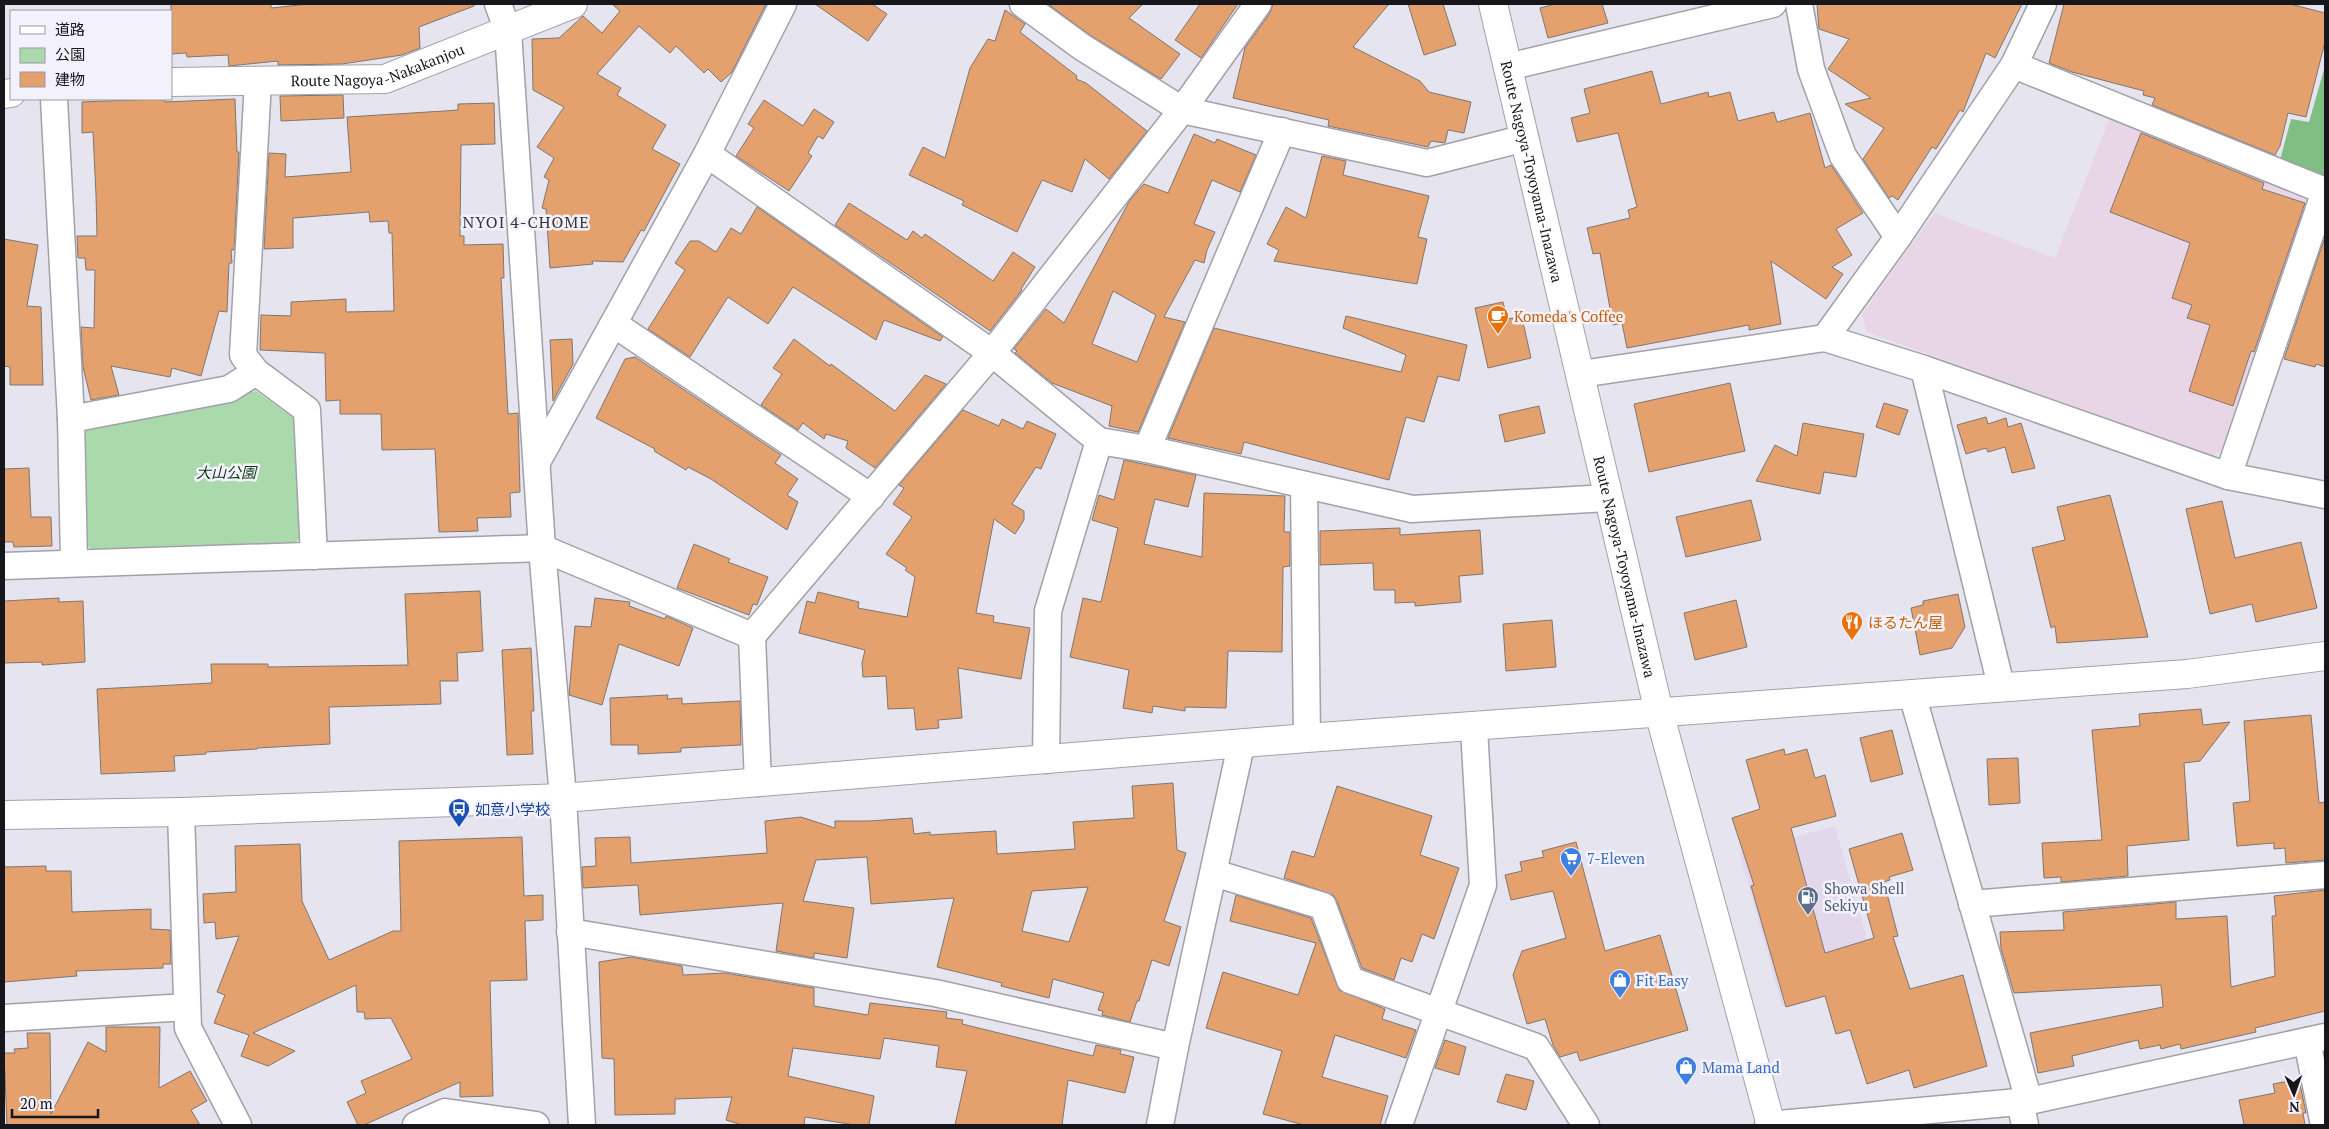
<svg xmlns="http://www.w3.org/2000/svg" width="2329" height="1129" font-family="'PT Serif','Noto Sans JP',serif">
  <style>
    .commercial { fill: #e3d7eb }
    .industrial { fill: #e8d6e7 }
    .green { fill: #aadaac }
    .forest { fill: #80be84 }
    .building { fill: #e4a06d; stroke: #7f7671; fill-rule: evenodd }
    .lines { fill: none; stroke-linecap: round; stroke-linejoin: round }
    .street-casing { stroke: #a2a1aa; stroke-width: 29 }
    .secondary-casing { stroke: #a2a1aa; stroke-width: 30 }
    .primary-casing { stroke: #a2a1aa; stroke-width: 30 }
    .street { stroke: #fff; stroke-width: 26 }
    .secondary { stroke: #fff; stroke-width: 28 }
    .primary { stroke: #fff; stroke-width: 28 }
    .labels { text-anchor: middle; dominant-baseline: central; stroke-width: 5; stroke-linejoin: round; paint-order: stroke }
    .street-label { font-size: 15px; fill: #17161a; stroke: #f3f2fc }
    .food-label { font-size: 15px; fill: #c56008; stroke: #f3f2fc; text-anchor: start }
    .park-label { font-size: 15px; font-style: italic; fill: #0f3c15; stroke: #f3f2fc }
    .transit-label { font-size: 15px; fill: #164399; stroke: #f3f2fc; text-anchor: start }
    .shop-label { font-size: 15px; fill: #366cbe; stroke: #f3f2fc; text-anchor: start }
    .service-label { font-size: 15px; fill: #4e5e75; stroke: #f3f2fc; text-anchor: start }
    .neighbourhood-label { font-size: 16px; letter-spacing: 1px; fill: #36353c; stroke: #f3f2fc }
  </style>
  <rect width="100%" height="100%" fill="#e6e5ef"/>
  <path class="commercial" d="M1835,826L1878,979L1782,1006L1739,852Z"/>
  <path class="industrial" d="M2110,117L2308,196L2309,205L2225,449L2211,456L1867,332L1862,314L1934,213L2055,258Z"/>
  <path class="green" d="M256,391L296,420L305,532L296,542L93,551L84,541L79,435L89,424Z"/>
  <path class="forest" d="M2325,66V182L2279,164L2291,119L2309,122Z"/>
  <g class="building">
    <path d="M171,4H271V8L309,4H474V6L419,27L420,48L402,55L342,64L278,65V61L229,66L228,55L187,57L186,53L171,54Z"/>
    <path d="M612,4H766L732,72L721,82L708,69L704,73L676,46L670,53L639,26L597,74L621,88L617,95L666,125L652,149L680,164L644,231L641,230L623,262L592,261L593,264L550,268L546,209L542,208L549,180L544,177L554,158L537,147L564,107L533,90L532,39L559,38L583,16L602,33L620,11Z"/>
    <path d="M815,4H872L887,14L868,41Z"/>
    <path d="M1048,4H1143L1129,18L1180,54L1161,79L1090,35Z"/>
    <path d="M1200,4H1238L1201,58L1175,40Z"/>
    <path d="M1273,4H1389L1353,47L1420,81L1429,92L1471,102L1464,133L1448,130L1445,143L1431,141L1428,147L1328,126L1329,120L1233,98L1245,48L1270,13Z"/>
    <path d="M1408,4H1443L1456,45L1424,55Z"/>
    <path d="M1555,4H1602L1608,23L1548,38L1540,8Z"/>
    <path d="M1817,4H2022L1995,58L1986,53L1963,112L1960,110L1936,149L1932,147L1898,200L1892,196L1889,198L1863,159L1884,128L1845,104L1871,98L1828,69L1849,39L1819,29Z"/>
    <path d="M2064,4H2290L2325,13V42L2306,117L2288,113L2280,146L2275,155L2152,105L2155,98L2143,95L2144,91L2072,72L2049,63Z"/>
    <path d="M1005,10L1025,24L1020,32L1077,76L1076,79L1086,83L1147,131L1109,179L1085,159L1072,192L1042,180L1017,232L962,205L964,201L909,175L923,147L945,158L970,68L988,39L995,41Z"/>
    <path d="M1652,71L1661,104L1708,92L1709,97L1730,92L1738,121L1774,112L1777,122L1810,113L1825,168L1831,165L1863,213L1836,229L1852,255L1832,267L1843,274L1826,299L1771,261L1781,324L1749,330V325L1627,348L1622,323L1613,325L1600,253L1593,254L1587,228L1630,218L1628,210L1637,207L1618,133L1577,142L1571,118L1590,113L1584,89Z"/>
    <path d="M343,95L344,118L281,121L280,96Z"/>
    <path d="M158,99H165V102L235,99L237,152H239L234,250H231L232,263H229L227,312L219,311L201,376L172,368L170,377L111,366L119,395L91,400L83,367L81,327L94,328L95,270H86L85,258H78L77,236H97L96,195L93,132L82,133V102Z"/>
    <path d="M764,100L803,126L814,109L834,122L823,139L818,136L808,153L812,156L789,191L736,156L754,128L748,124Z"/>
    <path d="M494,103L495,144L461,145L460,236H464V245L503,244L504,278H501L508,414L518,413L520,492L510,493L511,517L477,518L478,531L439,532L435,449L382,450L381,414H340V400L326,401L325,353L260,350L261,315L291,316V302L346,299V312L394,311L392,233H389L388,221L370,222L369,212L293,218V248L264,249L269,153L286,154L285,177L351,172L347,117L444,111L458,110V104Z"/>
    <path d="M2141,133L2264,183L2262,189L2305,203L2254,352L2251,351L2233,406L2189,391L2210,325L2187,318L2192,305L2172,298L2190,243L2110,212Z"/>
    <path d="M1194,134L1215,143L1217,139L1256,155L1240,192L1212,180L1194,224L1215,232L1207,250L1204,263L1195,260L1164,317L1185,322L1138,432L1109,426L1112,406L1052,383L1015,353L1017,351L1014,349L1046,309L1064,323L1130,200L1144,184L1168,193ZM1113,291L1156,315L1137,362L1092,344Z"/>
    <path d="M1322,156L1346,161L1343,175L1429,196L1418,237L1427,239L1417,284L1274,261L1279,250L1267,244L1286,207L1306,218Z"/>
    <path d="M849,203L907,240L913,231L922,238L925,234L993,281L1013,252L1035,267L1021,289L1022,290L990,331L835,225Z"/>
    <path d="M757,207L943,337L940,341L884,320L876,340L793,287L768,324L728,297L690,357L648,329L685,270L675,263L690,241H699L716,252L731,228L741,234Z"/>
    <path d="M2325,237V367L2316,364L2315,367L2284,359Z"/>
    <path d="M4,239L38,245L27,306L41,307L43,385H10V367L4,366Z"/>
    <path d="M1503,302L1507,319L1513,318L1514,324L1523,322L1531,358L1488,368L1475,308Z"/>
    <path d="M1346,316L1467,345L1459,381L1438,376L1424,422L1406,417L1389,480L1244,442L1241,454L1168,438L1214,328L1401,372L1406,355L1343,328Z"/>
    <path d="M572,339L573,364L553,401L550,340Z"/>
    <path d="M794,339L830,366L831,364L895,411L925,375L946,384L875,468L846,448L848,441L826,434L824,439L803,423L798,430L761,405L782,374L773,368Z"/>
    <path d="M635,357L781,455L775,463L798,479L787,495L798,502L787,530L711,479L688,467L686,470L654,451L655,449L596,418L625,359Z"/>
    <path d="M1730,383L1745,451L1649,472L1634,404Z"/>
    <path d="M1884,403L1908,410L1899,435L1876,427Z"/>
    <path d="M1539,406L1545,433L1505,442L1499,415Z"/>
    <path d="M963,410L999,426L1002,419L1023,429L1027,421L1056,434L1041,469L1036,467L1012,504L1024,511V520L1015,534L994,519L976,613L994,616L993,622L1030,628L1021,679L958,668L962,718L938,720L939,728L916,730L914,708L888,709L886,676L863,677L862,663L865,650L799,633L807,601L815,603L818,592L859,602L858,608L907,617L915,577L905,570L907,568L886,554L912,517L893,504L904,488L899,485Z"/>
    <path d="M1986,417L1988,424L2006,418L2008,427L2021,423L2035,468L2012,473L2005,447L1988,452L1986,448L1966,454L1957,425Z"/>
    <path d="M1803,423L1864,434L1856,477L1824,472L1820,494L1756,481L1775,445L1797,456Z"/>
    <path d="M1124,460L1196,475L1188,507L1155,499L1144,544L1202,557L1204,493L1285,496L1284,532H1290V566L1283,567L1282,652L1228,651L1226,708L1185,707V711L1153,706L1152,713L1123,708L1129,670L1070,657L1083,598L1101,602L1118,528L1092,520L1099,495L1114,500Z"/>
    <path d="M29,468L31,517H51L52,546L14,547L13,542H4V469Z"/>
    <path d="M2110,495L2148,637L2057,643L2055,626L2051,628L2032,548L2065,540L2057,507Z"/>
    <path d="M1751,500L1761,540L1686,557L1676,517Z"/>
    <path d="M2222,501L2235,558L2301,542L2317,608L2256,622L2252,604L2210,614L2186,509Z"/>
    <path d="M1400,528V535L1480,530L1483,574L1459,576L1461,602L1415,606V602L1395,603V590H1374L1373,563L1320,565V531Z"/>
    <path d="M694,544L730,559L728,562L768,577L757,605L753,604L749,615L677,588Z"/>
    <path d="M480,591L483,651L457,653L458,681H440L441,704L329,707L330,744L257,748V749L206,752V754L174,756L175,771L101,774L97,689L212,683L211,664H268V667L408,665L405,594Z"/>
    <path d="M1958,594L1965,627L1952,648L1920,655L1911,608L1923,605V601Z"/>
    <path d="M59,598V602L83,601L85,662L42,665V662L4,663V601Z"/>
    <path d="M595,598L630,602L629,606L665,619L666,616L693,628L679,666L619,644L602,705L569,695L575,626L591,627Z"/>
    <path d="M1736,600L1747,647L1695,660L1684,613Z"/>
    <path d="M1552,620L1556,667L1506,671L1503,624Z"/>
    <path d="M531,648L534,711H531L533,754L507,755L502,650Z"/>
    <path d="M668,695L667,699L682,698V704L740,701L741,745L681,748V752L638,754V745H611L610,698Z"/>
    <path d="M2201,709L2203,725L2230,722L2200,761L2184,763L2189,840L2127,846L2128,876L2061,882V877L2044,878L2042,843L2102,840L2092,730L2140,726L2139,714Z"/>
    <path d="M2311,715L2319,803L2325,802V860L2286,863L2285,848L2274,849V843L2237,846L2233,803L2250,801L2244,721Z"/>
    <path d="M1892,730L1903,774L1871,782L1860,738Z"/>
    <path d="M1784,749L1785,755L1807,749L1815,778L1825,775L1836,816L1791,828L1825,953L1874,938L1849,849L1902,833L1913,870L1889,877L1890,880L1884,882L1898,936L1893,937L1910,989L1963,975L1987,1066L1914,1088L1909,1070L1867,1084L1850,1030L1836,1034L1825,996L1786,1007L1751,886L1754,885L1732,818L1760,809L1746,760Z"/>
    <path d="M2018,758L2020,803L1989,805L1987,759Z"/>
    <path d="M1173,783L1177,850L1186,853L1164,921L1181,927L1169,966L1152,960L1139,1001H1137L1130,1022L1102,1015L1103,1011L1098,1010L1104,993L1053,979L1049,998L1001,986L1002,983L937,967L954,898L871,904L867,857L816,860L803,901L854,908L847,958L814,953V958L776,951L783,903L640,915L638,885L583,888L582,867L596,866L595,838L630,837L631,863L767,853L765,821L801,817L835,828V821H869L912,818L914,834L930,832V835L996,831L997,854L1075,849L1073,822L1134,818L1132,786ZM1088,887L1069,942L1022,931L1032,891Z"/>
    <path d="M1337,786L1432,816L1420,855L1459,868L1434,939L1422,934L1412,962L1401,958L1394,980L1362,968L1337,901L1333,895L1284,878L1292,851L1314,857Z"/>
    <path d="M522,837L524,896L543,895V920L525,921L527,980L490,981L493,1096L460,1097V1082L364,1125H358L347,1102L366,1093L361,1081L412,1059L391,1018L365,1019L364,1012H357L356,985L253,1033L295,1051L268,1066L241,1056L249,1035L214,1023L225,995L217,992L239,936L216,939L215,922L204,923L203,894L236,892L235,846L300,844L302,901L329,960L393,931H401L399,841Z"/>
    <path d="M1576,842L1605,951L1660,935L1688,1030L1580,1061L1577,1052L1560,1057L1553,1045L1545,1019L1527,1024L1513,975L1522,951L1566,938L1553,891L1511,900L1505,875L1522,871L1520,862L1544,857L1542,851Z"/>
    <path d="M46,866V871H71L72,912L151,909V929L170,930L171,964H163V968L76,971L77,976L4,982V867Z"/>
    <path d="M2325,890V1011L2255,1028L2256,1032L2181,1049L2180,1044L2161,1049L2160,1045L2140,1049L2138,1040L2072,1056L2074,1066L2038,1073L2030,1033L2163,1007L2161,985L2014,993L2001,949L2000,932L2064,930L2063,912L2176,902V919L2227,916L2231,987L2275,976L2272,916H2276L2274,896Z"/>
    <path d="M1236,895L1311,918L1339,990L1385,1009L1382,1019L1416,1030L1406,1058L1335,1035L1322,1077L1388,1096L1380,1125H1304L1263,1114L1282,1051L1206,1028L1223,972L1298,995L1316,943L1230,921Z"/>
    <path d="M631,957L682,966L683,975L725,973L814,988V1006L868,1015L870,1003L947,1012L946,1018L963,1020L962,1024L1093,1056L1096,1045L1121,1050L1120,1054L1134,1057L1125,1093L1068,1080L1062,1125H955L967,1071L936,1067L939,1046L884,1038L880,1059L793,1048L788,1076L874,1096L869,1125H855L805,1117L804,1125H742L726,1120L732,1097L675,1099V1114L615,1115L614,1059L602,1058L599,962Z"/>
    <path d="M106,1027H160L159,1088L190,1071L207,1101L191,1110L200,1125H7L4,1053H15L14,1049L28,1048L27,1033H50L51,1114L88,1042L106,1052Z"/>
    <path d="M1445,1040L1466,1047L1459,1075L1435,1068Z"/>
    <path d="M1506,1074L1534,1081L1526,1110L1497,1102Z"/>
    <path d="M2299,1079L2306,1113H2303L2305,1125H2244L2239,1100L2275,1093L2273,1084Z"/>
  </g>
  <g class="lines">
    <g class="street-casing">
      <g id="street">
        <path d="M498,4L508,31L542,548L563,798L582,1125"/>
        <path d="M1023,4L1082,47L1182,110L1427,163L1525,138"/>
        <path d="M1799,4L1811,69L1843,156L1898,237"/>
        <path d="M2014,65L2325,191"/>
        <path d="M1508,67L1773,4"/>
        <path d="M258,81L243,355L256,372L307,410L314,556"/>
        <path d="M54,99L71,419L74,562"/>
        <path d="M707,154L992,353L1099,441L1147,449L1412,509L1608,498"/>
        <path d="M614,324L871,497"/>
        <path d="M1825,338L1898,237L2014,65L2043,4"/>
        <path d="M1924,369L2001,686"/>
        <path d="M1581,374L1825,338L1924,369L2228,476L2325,495"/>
        <path d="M71,419L229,389L256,372"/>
        <path d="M1147,449L1282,131"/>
        <path d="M537,462L707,154L783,4"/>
        <path d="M2228,476L2325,191"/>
        <path d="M1304,485L1307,738"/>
        <path d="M4,566L542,548L752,636"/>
        <path d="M1912,694L2029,1101"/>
        <path d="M1046,760L1048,611L1099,441"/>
        <path d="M758,783L752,636L992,353L1182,110L1258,4"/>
        <path d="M181,812L188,1028L238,1125"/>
        <path d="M1214,873L1323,906L1350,980L1536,1047L1586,1125"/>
        <path d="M1972,904L2325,875"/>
        <path d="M570,932L935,993L1175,1047"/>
        <path d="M4,1018L187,1007"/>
        <path d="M2307,1041L2324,1125"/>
        <path d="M2020,1102L2025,1125"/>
        <path d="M416,1125L445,1112L536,1125"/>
        <path d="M1160,1125L1175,1047L1241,745"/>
        <path d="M1399,1125L1483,885L1474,728"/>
        <path d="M1768,1125L2029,1101L2325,1037"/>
      </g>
    </g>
    <g class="secondary-casing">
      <g id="secondary">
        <path id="s1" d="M1493,4L1659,712L1771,1125"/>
        <path d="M4,815L181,812L563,798L1307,738L2187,674L2325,656"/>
      </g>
    </g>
    <g class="primary-casing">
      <g id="primary">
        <path id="s2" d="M171,82L385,79L573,4"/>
        <path d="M4,94L11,93"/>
      </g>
    </g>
    <use href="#street" class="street"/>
    <use href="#secondary" class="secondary"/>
    <use href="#primary" class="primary"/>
  </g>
  <defs>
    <g id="cafe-pin" transform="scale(1.125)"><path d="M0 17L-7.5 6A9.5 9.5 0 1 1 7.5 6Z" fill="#e8710a" stroke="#f3f2fc"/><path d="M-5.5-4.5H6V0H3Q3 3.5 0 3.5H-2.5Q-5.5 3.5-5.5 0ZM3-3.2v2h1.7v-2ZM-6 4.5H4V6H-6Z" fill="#fff"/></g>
    <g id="restaurant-pin" transform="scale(1.125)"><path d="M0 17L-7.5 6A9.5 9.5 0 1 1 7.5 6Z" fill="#e8710a" stroke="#f3f2fc"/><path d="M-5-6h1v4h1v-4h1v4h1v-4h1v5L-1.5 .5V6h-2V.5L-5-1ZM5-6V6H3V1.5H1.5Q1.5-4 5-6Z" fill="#fff"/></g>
    <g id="bus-pin" transform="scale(1.125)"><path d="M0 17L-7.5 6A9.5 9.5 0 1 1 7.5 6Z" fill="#1a4fb4" stroke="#f3f2fc"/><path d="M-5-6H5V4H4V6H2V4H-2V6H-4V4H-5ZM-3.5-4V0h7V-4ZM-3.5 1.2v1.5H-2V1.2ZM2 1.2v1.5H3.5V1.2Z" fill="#fff"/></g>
    <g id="supermarket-pin" transform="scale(1.125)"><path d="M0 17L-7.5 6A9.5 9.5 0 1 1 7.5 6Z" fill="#3f7fe0" stroke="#f3f2fc"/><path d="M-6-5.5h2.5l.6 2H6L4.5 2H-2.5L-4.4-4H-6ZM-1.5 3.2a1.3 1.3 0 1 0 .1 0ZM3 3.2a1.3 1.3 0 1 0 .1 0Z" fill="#fff"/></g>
    <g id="fuel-pin" transform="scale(1.125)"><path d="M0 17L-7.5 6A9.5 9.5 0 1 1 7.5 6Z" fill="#5c6f8a" stroke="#f3f2fc"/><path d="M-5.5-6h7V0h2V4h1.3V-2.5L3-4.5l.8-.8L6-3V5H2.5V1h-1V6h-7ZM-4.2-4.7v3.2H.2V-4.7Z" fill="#fff"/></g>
    <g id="shop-pin" transform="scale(1.125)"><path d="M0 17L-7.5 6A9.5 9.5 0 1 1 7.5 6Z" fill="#3f7fe0" stroke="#f3f2fc"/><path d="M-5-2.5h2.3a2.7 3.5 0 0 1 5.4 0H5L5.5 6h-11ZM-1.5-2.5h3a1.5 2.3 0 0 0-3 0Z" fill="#fff"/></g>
  </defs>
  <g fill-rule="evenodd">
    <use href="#cafe-pin" x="1498" y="316"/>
    <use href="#restaurant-pin" x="1852" y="622"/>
    <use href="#bus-pin" x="459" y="809"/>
    <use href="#supermarket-pin" x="1571" y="858"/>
    <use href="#fuel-pin" x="1808" y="897"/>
    <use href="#shop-pin" x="1620" y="980"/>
    <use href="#shop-pin" x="1686" y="1067"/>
  </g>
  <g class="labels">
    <g class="street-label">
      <text stroke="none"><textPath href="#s2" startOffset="209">Route Nagoya-Nakakanjou</textPath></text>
      <text stroke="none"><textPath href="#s1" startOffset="172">Route Nagoya-Toyoyama-Inazawa</textPath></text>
      <text stroke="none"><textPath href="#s1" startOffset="578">Route Nagoya-Toyoyama-Inazawa</textPath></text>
    </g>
    <g class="food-label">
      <text x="1514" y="316">Komeda's Coffee</text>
      <text x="1868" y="622">ほるたん屋</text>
    </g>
    <g class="park-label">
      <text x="226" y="472">大山公園</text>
    </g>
    <g class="transit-label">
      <text x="475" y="809">如意小学校</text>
    </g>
    <g class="shop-label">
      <text x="1587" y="858">7-Eleven</text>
      <text x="1636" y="980">Fit Easy</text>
      <text x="1702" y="1067">Mama Land</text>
    </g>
    <g class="service-label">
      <text x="1824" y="888">Showa Shell<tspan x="1824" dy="17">Sekiyu</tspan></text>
    </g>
    <g class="neighbourhood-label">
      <text x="526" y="222">NYOI 4-CHOME</text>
    </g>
  </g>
  <rect width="2329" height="1129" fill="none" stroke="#17161a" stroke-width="10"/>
  <rect x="10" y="10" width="162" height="90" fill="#f3f2fc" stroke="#9b9aa2"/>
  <rect x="20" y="26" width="25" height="8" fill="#ffffff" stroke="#9b9aa2"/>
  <text x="55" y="35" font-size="15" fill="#17161a">道路</text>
  <rect x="20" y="48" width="25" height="15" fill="#aadaac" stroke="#9b9aa2"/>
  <text x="55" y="60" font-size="15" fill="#17161a">公園</text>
  <rect x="20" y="72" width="25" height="15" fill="#e4a06d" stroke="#9b9aa2"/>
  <text x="55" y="85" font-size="15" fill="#17161a">建物</text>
  <g transform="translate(2294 1094) rotate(178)" stroke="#f3f2fc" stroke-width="4" paint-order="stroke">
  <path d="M0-4L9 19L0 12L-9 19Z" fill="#17161a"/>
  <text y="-8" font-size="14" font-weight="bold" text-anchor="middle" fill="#17161a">N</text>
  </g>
  <path d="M12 1109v8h86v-8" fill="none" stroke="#17161a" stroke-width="2.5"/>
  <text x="20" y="1109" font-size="15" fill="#17161a" stroke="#f3f2fc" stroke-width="4" paint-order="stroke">20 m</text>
</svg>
